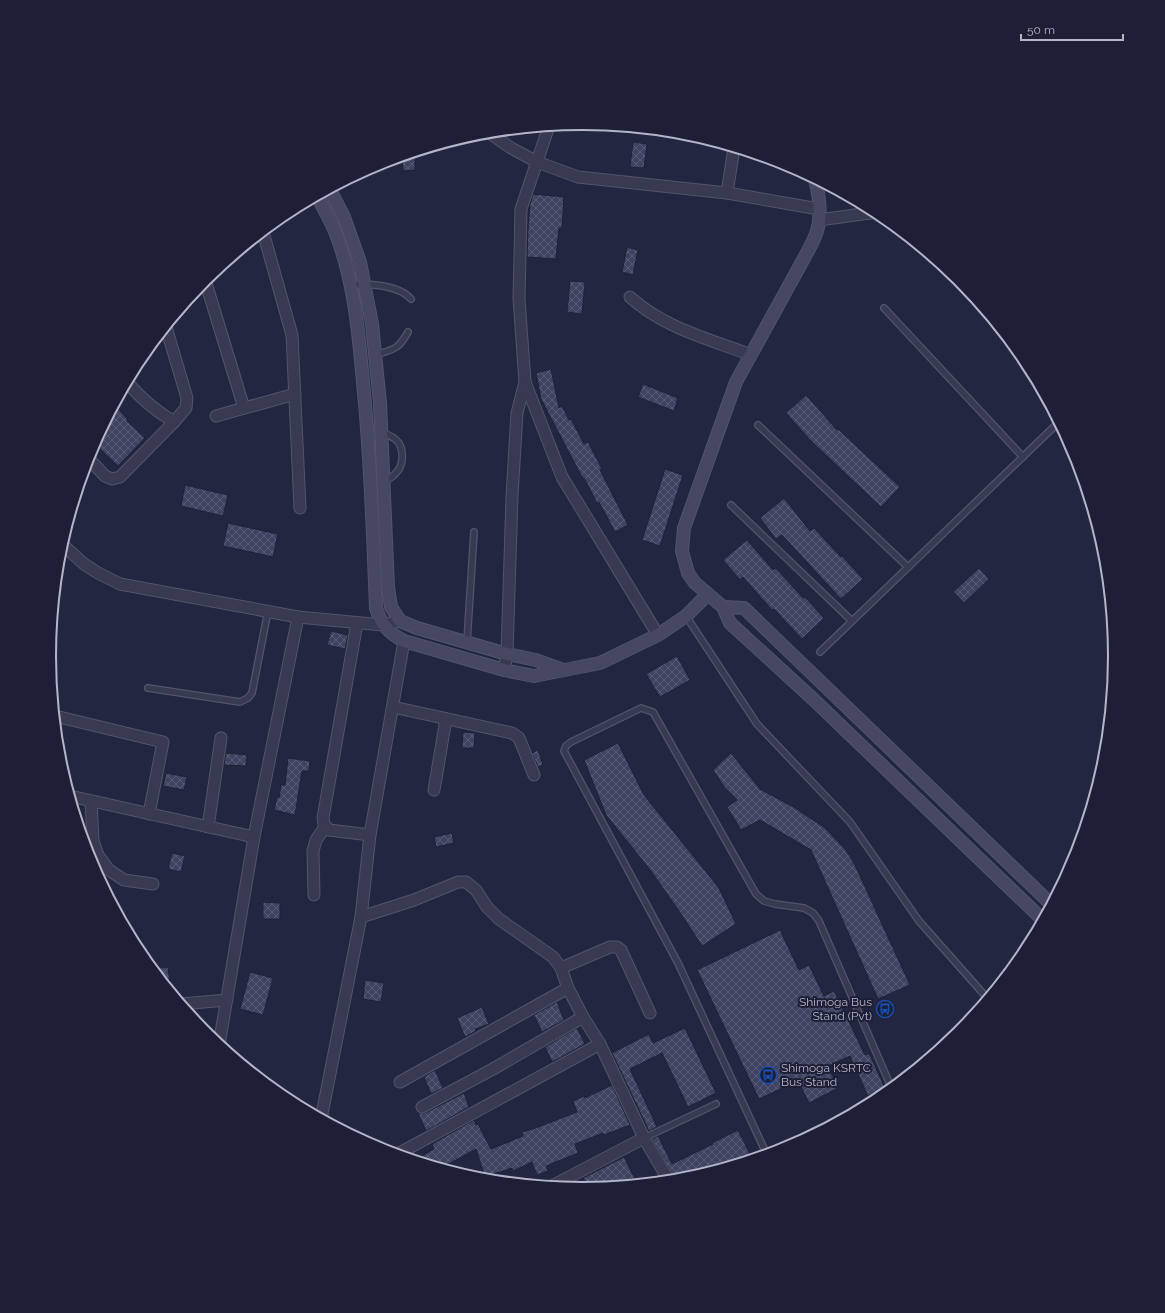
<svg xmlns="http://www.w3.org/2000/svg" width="1165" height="1313" font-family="Raleway,sans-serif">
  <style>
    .building { fill: url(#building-cross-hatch); stroke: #1e2137 }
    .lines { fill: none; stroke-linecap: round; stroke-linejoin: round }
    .lane-casing { stroke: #52556b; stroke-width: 8 }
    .street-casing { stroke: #52556b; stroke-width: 13 }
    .secondary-casing { stroke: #52556b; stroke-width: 14 }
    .lane { stroke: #373a50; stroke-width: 5.5 }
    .street { stroke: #373a50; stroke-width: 11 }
    .secondary { stroke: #454763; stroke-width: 12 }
    .labels { text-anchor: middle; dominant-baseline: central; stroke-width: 4; stroke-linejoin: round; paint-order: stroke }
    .poi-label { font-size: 12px; fill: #b4b5cb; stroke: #1c1f35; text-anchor: end }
    .rim { fill: none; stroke: #b4b5cb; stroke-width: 2 }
  </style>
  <defs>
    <pattern id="building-cross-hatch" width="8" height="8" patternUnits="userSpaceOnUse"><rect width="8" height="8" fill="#3f4261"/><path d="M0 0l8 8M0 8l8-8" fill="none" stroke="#585b76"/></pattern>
  </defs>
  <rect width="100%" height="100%" fill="#232640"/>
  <g class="building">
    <path d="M633,142L647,144L644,168L630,167Z"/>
    <path d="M415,152V170L403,171L402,156Z"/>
    <path d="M533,194L564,197L562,228H559L556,259L527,257L528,228L530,204Z"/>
    <path d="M627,247L638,250L633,275L622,272Z"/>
    <path d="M570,281L585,282L582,314L567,312Z"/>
    <path d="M551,369L559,408L562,406L569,420L571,419L584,444L588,442L602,469L600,470L628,525L615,532L599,502L597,503L584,478L583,479L541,399L536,373Z"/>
    <path d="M643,384L678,398L674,411L638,397Z"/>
    <path d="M806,395L837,430L838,429L900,487L881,507L811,441L786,413Z"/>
    <path d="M115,405L128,420L127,421L145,438L118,466L94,443Z"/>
    <path d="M665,469L683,475L660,546L642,540Z"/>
    <path d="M185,485L228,495L223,516L181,506Z"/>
    <path d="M784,498L810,531L814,528L841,557L842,556L863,579L841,599L782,535L776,539L760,518Z"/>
    <path d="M228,523L278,534L273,557L223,546Z"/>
    <path d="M747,540L773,570L776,568L803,598L805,597L824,618L802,639L774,609L772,610L743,577L740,580L723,560Z"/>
    <path d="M979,568L989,579L964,603L953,592Z"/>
    <path d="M331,631L348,635L345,649L327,645Z"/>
    <path d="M677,656L690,680L660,697L646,674Z"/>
    <path d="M463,732L475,733L474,748H462Z"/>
    <path d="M618,743L644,795L719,888L736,924L702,946L681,914L651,871L606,815L584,760Z"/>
    <path d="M538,750L543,765L538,767L532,753Z"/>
    <path d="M226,753L247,755L246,766L224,765Z"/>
    <path d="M731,753L760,789L795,808L825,828L845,849L854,863L910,985L878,999L811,850L760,820L741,830L727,807L737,800L725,788L713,770Z"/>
    <path d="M288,758L310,761L309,771H302L295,815L274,810L277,797L279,798L281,785H285Z"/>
    <path d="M166,773L187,777L184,790L163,786Z"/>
    <path d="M452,833L454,843L436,847L434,837Z"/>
    <path d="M172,853L185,856L181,872L168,869Z"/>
    <path d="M263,902L280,903V919H263Z"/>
    <path d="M780,930L799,970L809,965L824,996L834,991L865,1055L869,1053L885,1088L868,1096L850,1056L828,1066L838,1088L809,1103L798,1081L759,1099L697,970Z"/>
    <path d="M168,967L171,992L152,969Z"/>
    <path d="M250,972L273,978L263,1015L240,1009Z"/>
    <path d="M365,980L384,983L381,1002L363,999Z"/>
    <path d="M557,1002L564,1020L542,1032L534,1015Z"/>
    <path d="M482,1007L489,1024L475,1029L476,1031L465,1037L457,1018Z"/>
    <path d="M577,1028L585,1044L552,1062L545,1047Z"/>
    <path d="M685,1028L716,1093L688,1107L662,1053L630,1069L657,1127L649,1131L612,1053L649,1034L653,1043Z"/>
    <path d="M435,1070L443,1088L431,1094L424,1077Z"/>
    <path d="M612,1085L630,1125L604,1135L603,1133L575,1144L578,1153L546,1166L548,1171L537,1175L532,1162L513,1171L512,1168L485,1177L476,1149L441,1168L426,1164L422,1156L434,1149L432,1144L474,1120L476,1125L478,1124L491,1149L523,1136L522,1132L533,1129L577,1112L573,1101L584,1096L585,1098Z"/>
    <path d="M464,1093L469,1107L426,1131L418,1113H425Z"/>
    <path d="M738,1130L753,1160L725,1168L723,1165L703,1175L686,1180L676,1181L652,1139L658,1136L672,1164L713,1144L712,1143Z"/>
    <path d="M624,1157L638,1185L589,1189L583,1178Z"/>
  </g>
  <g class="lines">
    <g class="lane-casing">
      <g id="lane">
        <path d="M351,285C368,283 399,285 411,299"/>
        <path d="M884,308L1023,457"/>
        <path d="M375,355C394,349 398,350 408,332"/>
        <path d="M758,425L908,567"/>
        <path d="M381,432C386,434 392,436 395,439C405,447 404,465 396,473C393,477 388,479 383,482"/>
        <path d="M731,505L852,621"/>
        <path d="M686,616L757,724L850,822L919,921L988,999"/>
        <path d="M467,642L474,532"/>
        <path d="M820,652L1059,422"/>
        <path d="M148,688L240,702L248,698L252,693L268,611"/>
        <path d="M644,1138L716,1104"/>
        <path d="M767,1155L678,963L564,751L566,746L571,742L641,708L653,712L756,894L764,901L775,904L804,908L813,913L819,921L892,1089"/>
      </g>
    </g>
    <g class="street-casing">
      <g id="street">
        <path d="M549,126L521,209L519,299L525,382L562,477L658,635"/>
        <path d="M488,132L511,148L537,162L578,177L727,193L819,209"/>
        <path d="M727,193L734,148"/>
        <path d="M819,220L877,212"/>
        <path d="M263,232L292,335L300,508"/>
        <path d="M205,280L244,408"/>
        <path d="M630,297C664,328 709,339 751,355"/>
        <path d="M127,382C141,399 156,411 174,422"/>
        <path d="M216,416L295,394"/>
        <path d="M88,458L105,476L112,479L120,477L174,422L186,408L187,398L166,327"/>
        <path d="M62,544L84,564L98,573L120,584L298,617L383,625L400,621"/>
        <path d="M357,623L323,818L324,824L329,830L370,835"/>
        <path d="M504,670L507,654L512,496L517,413L525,382"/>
        <path d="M393,707L512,733L519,738L534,775"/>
        <path d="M55,716L163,742L149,814"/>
        <path d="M434,790L446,719"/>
        <path d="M70,796L254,837"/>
        <path d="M91,801L93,841L98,855L109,870L124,880L153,884"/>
        <path d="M208,827L221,738"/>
        <path d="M314,895L313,851L316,840L325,827"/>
        <path d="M361,917L414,900L458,882H466L476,890L487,907L499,919L553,957L561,968L568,988L583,1017L600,1044L644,1138L669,1181"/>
        <path d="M561,968L610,947H617L621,950L650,1013"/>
        <path d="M181,1004L227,1000"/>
        <path d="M219,1045L254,837L298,617"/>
        <path d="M400,1082L568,988"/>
        <path d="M422,1107L493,1069L583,1017"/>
        <path d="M321,1119L361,917L370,835L404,641"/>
        <path d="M396,1155L600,1044"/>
        <path d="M550,1187L644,1138"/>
      </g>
    </g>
    <g class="secondary-casing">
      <g id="secondary">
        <path d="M815,179C819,195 822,215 817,231C815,238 811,245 808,251L736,382L684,528L682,551L688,573L695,583L723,607L730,623L813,699L1043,920"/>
        <path d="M330,190L344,217L360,262L372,324L380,403L388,587L391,607L400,621L417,628L507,654L536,660L561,669"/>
        <path d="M317,196C323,207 329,218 334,229C355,281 359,337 364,393C371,464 373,536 376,608C381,625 389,633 404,641L504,670L534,676L600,663L658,635L686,616L708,594"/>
        <path d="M723,607L744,608L1052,905"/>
      </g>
    </g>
    <use href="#lane" class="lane"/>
    <use href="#street" class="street"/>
    <use href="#secondary" class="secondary"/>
  </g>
  <defs>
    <g id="bus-ring" transform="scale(0.9)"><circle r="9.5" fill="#1c1f35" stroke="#1a4fb4" stroke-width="1.5"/><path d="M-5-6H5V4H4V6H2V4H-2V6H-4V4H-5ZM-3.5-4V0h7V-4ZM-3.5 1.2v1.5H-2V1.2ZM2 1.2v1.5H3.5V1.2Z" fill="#1a4fb4"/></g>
  </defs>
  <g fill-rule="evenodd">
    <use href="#bus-ring" x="885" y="1009"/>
    <use href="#bus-ring" x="768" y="1075"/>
  </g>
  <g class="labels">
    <g class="poi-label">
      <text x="872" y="1002">Shimoga Bus<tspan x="872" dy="14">Stand (Pvt)</tspan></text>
      <text x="781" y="1068" text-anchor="start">Shimoga KSRTC<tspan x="781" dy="14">Bus Stand</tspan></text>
    </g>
  </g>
  <path d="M0 0H1165V1313H0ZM56 656a526 526 0 1 1 1052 0a526 526 0 1 1-1052 0Z" fill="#1c1f35" fill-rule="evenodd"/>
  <path class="rim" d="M56 656a526 526 0 1 1 1052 0a526 526 0 1 1-1052 0Z"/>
  <path d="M1021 34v6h102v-6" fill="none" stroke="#b4b5cb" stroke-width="2"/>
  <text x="1027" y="34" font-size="12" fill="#b4b5cb" stroke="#1c1f35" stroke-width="3" paint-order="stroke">50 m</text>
</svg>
